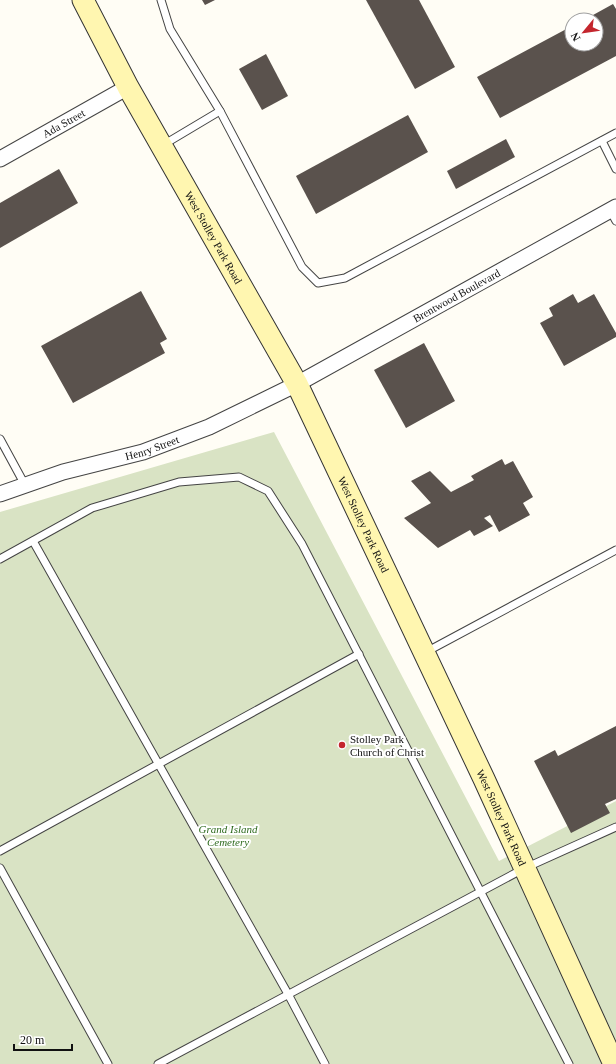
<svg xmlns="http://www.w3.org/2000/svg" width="616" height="1064" font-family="'Times New Roman',serif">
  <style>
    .cemetery { fill: #d9e3c4 }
    .building { fill: #5a524d }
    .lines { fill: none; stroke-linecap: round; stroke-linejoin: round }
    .service-casing { stroke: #444; stroke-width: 9 }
    .minor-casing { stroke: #444; stroke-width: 17 }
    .secondary-casing { stroke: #333; stroke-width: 23 }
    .service { stroke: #fff; stroke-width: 7 }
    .minor { stroke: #fff; stroke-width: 15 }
    .secondary { stroke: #fff6b0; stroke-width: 21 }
    .poi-dot { fill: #c4262e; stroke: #fff; stroke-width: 1.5 }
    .labels { text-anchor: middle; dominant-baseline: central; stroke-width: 4; stroke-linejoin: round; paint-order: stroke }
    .street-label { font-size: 11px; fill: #111; stroke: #fff }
    .poi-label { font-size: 11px; fill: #111; stroke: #fff; text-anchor: start }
    .park-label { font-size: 11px; font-style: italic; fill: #2f6b1f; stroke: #fff }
  </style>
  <rect width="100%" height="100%" fill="#fffdf5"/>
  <path class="cemetery" d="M274,432L499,861L616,801V1064H0V512Z"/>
  <g class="building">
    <path d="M202,0H215L205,5Z"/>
    <path d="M366,0H419L455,67L415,89Z"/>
    <path d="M613,4L616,9V56L500,118L477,77L572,26V44H596V20H584Z"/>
    <path d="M266,54L288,96L262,110L239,69Z"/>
    <path d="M408,115L428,152L316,214L296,176Z"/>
    <path d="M506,139L515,157L456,189L447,171Z"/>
    <path d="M59,169L78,203L0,248V203Z"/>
    <path d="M141,291L167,339L160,343L165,353L73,403L41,346Z"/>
    <path d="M573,294L578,303L594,294L616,333V337L564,366L540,323L553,316L549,308Z"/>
    <path d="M424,343L455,401L406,428L374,370Z"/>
    <path d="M502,459L505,465L513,461L533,497L523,503L530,515L499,532L490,515L484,518L493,526L474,536L470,530L438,548L404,518L431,503L411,481L430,471L451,492L474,480L471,476Z"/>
    <path d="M616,726V799L605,804L610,813L571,833L534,761L555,750L558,756Z"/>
  </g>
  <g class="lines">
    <g class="service-casing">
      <g id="service">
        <path d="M161,0L170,29L220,111L302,267L318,283L345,278L616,133"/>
        <path d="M602,141L616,169"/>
        <path d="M163,145L220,111"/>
        <path d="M610,210L616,221"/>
        <path d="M0,439L25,485"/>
        <path d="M33,541L288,994L325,1064"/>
        <path d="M0,559L92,508L179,482L239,477L268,491L302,544L569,1064"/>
        <path d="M426,652L616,550"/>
        <path d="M0,851L359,654"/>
        <path d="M0,868L108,1064"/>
        <path d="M158,1064L525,868L616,827"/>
      </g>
    </g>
    <g class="minor-casing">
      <g id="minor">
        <path id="s1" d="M0,159L128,87"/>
        <path id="s2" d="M0,494L63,472L143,452L209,427L297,384L616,207"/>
      </g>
    </g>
    <g class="secondary-casing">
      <g id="secondary">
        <path id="s3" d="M83,0L128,87L297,384L484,779L614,1064"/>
      </g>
    </g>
    <use href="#service" class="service"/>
    <use href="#minor" class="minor"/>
    <use href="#secondary" class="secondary"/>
  </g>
  <circle class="poi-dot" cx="342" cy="745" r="4"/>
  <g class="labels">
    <g class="street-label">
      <text stroke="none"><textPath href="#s1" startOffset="73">Ada Street</textPath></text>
      <text stroke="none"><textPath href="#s3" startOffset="271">West Stolley Park Road</textPath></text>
      <text stroke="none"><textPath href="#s2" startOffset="500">Brentwood Boulevard</textPath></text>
      <text stroke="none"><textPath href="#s2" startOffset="159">Henry Street</textPath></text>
      <text stroke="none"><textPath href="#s3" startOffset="595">West Stolley Park Road</textPath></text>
      <text stroke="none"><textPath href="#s3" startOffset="919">West Stolley Park Road</textPath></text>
    </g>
    <g class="poi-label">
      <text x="350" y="739">Stolley Park<tspan x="350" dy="13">Church of Christ</tspan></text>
    </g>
    <g class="park-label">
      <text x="228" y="829">Grand Island<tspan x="228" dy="13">Cemetery</tspan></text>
    </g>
  </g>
  <g transform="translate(584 32) rotate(241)"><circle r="19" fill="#ffffff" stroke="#a0a0a0"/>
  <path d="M0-3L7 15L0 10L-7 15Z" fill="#c4262e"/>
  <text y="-6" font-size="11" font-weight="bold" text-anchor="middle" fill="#111111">N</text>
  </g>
  <path d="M14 1044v6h58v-6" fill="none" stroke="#111111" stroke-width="2"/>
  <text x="20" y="1044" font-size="12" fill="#111111" stroke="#ffffff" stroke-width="3" paint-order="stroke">20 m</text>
</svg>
